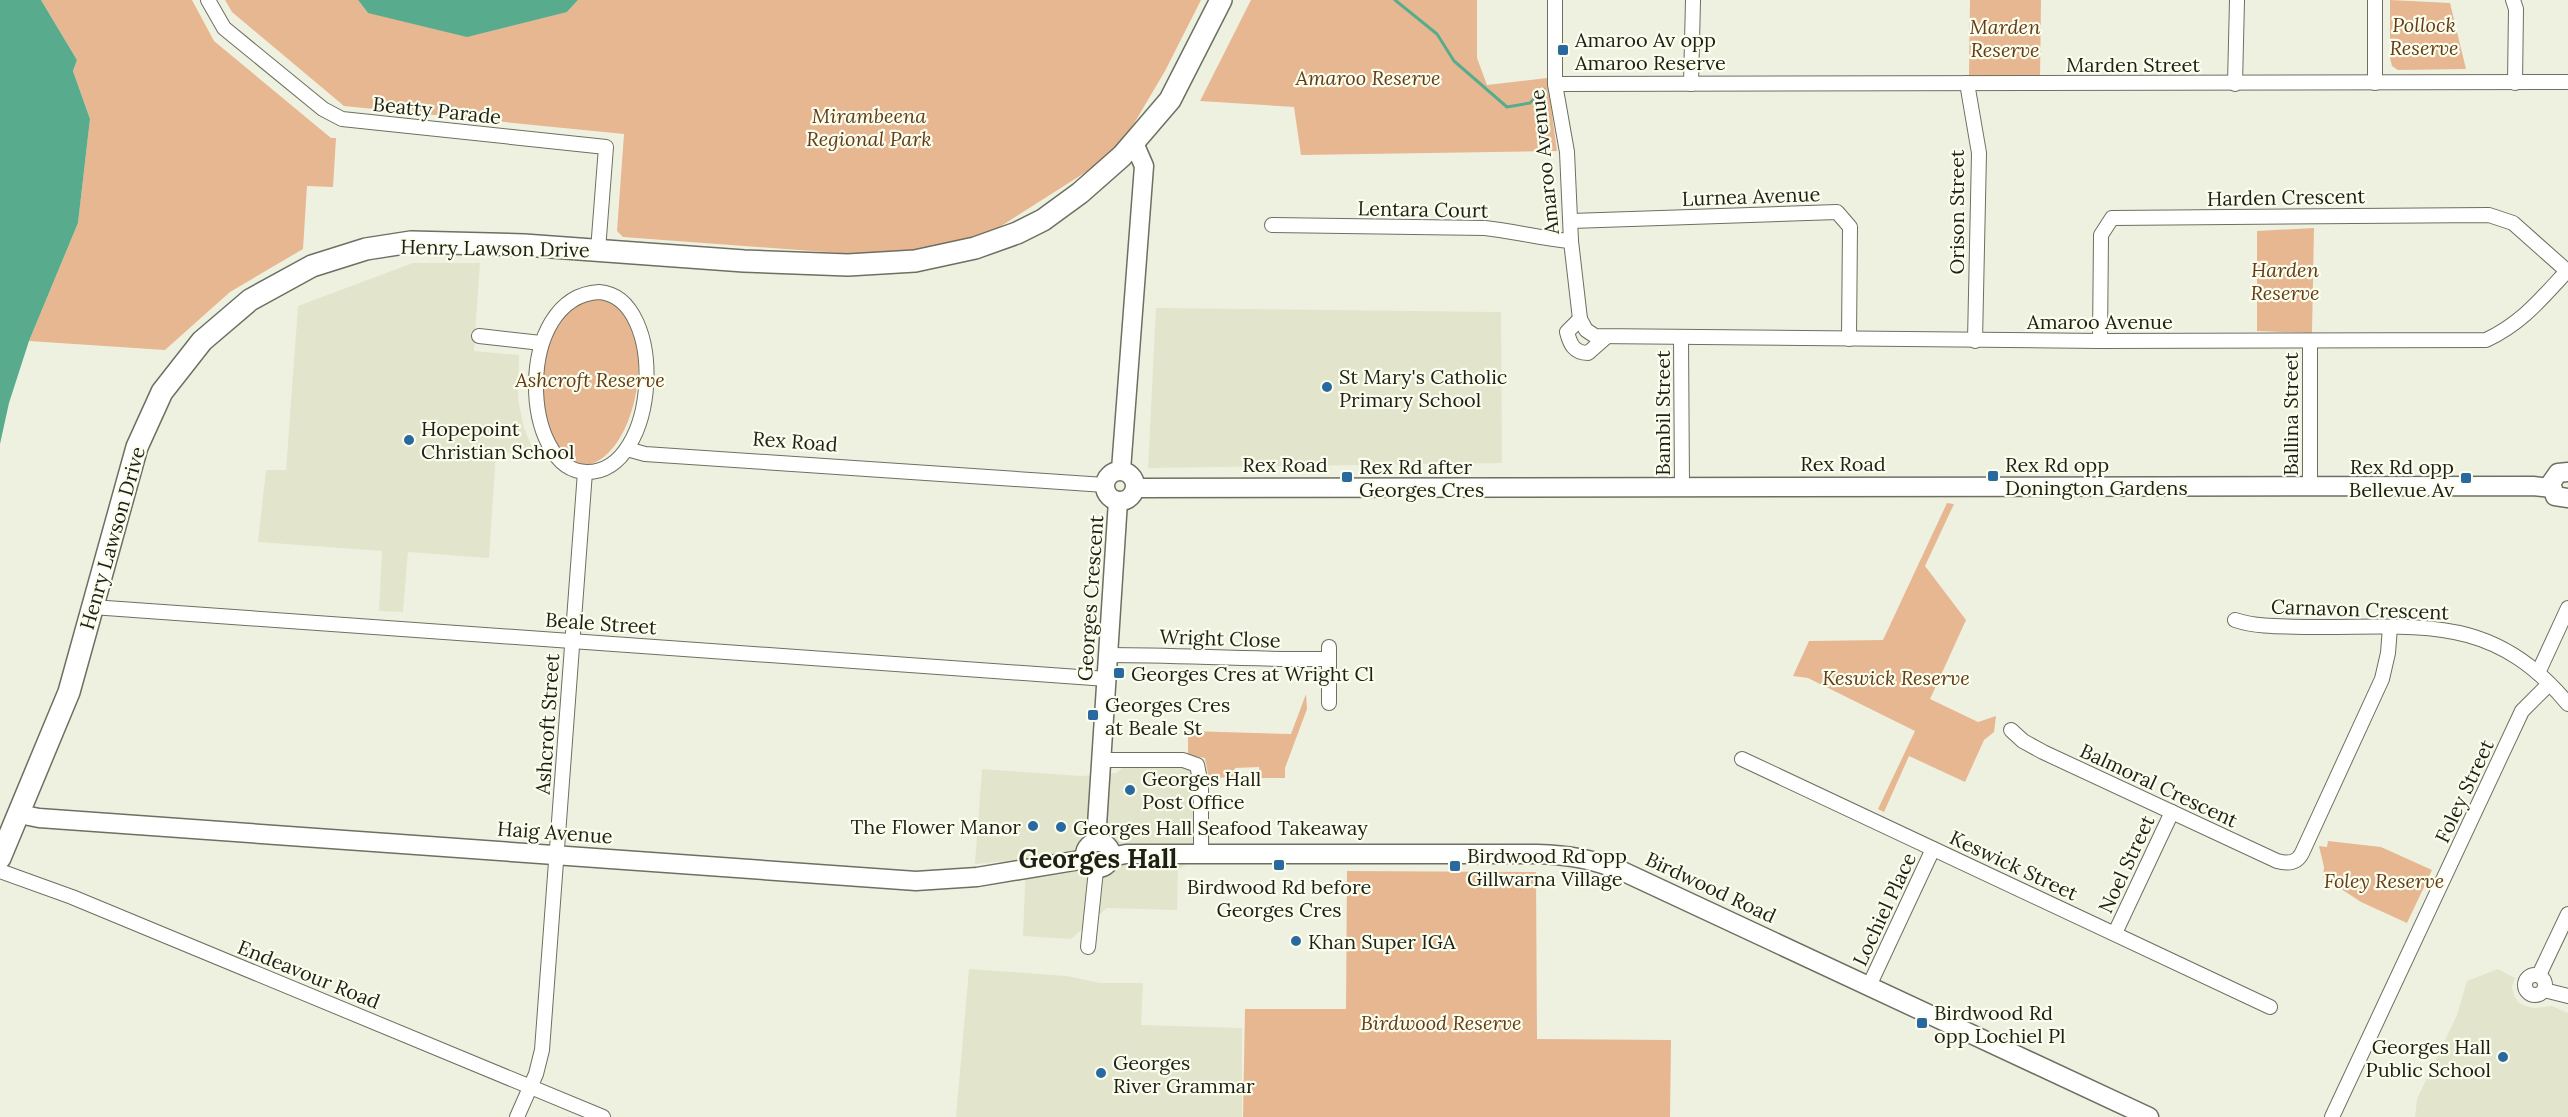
<svg xmlns="http://www.w3.org/2000/svg" width="2568" height="1117" font-family="Lora,serif">
  <style>
    .built { fill: #e2e5cc }
    .green { fill: #e7b792 }
    .water { fill: #58ac8d }
    .lines { fill: none; stroke-linecap: round; stroke-linejoin: round }
    .stream { stroke: #58ac8d; stroke-width: 3 }
    .street-casing { stroke: #6d6f60; stroke-width: 16 }
    .secondary-casing { stroke: #6d6f60; stroke-width: 21 }
    .primary-casing { stroke: #6d6f60; stroke-width: 24 }
    .street { stroke: #fff; stroke-width: 14 }
    .secondary { stroke: #fff; stroke-width: 18 }
    .primary { stroke: #fff; stroke-width: 21 }
    .poi-dot { fill: #2a69a0; stroke: #fcfeed; stroke-width: 2 }
    .labels { text-anchor: middle; dominant-baseline: central; stroke-width: 4.5; stroke-linejoin: round; paint-order: stroke }
    .park-label { font-size: 20px; font-style: italic; fill: #643b18; stroke: #fcfeed }
    .poi-label { font-size: 20px; fill: #1f1f19; stroke: #fcfeed; text-anchor: start }
    .street-label { font-size: 20px; fill: #1f1f19; stroke: #fcfeed }
    .district-label { font-size: 26px; font-weight: bold; fill: #1f1f19; stroke: #fcfeed }
  </style>
  <rect width="100%" height="100%" fill="#eff1e0"/>
  <g class="built">
    <path d="M413,263H480L474,351L519,355L518,399L524,428L535,454L496,452L489,558L408,552L403,612L379,611L382,551L258,542L266,470H286L298,306Z"/>
    <path d="M1156,308L1501,312L1502,463L1148,468Z"/>
    <path d="M1123,755H1196L1207,761L1210,847L1178,870L1177,910L1107,908L1071,939L1023,936L1026,859L975,864L982,769L1082,776L1116,773L1122,768Z"/>
    <path d="M969,969L1067,976L1100,983H1143L1141,1025L1242,1028V1117H956Z"/>
    <path d="M2498,969L2515,978L2512,987L2514,995L2518,1002L2525,1006L2534,1008L2552,1006L2568,1013V1117H2415L2417,1099L2457,1015L2467,981Z"/>
  </g>
  <g class="green">
    <path d="M41,0H192L214,41L331,138H336L333,187L307,186L303,249L230,292L165,350L29,341L78,223L90,119L73,71L77,60Z"/>
    <path d="M225,0H358L368,13L567,12L578,0H1201L1165,71L1129,132L1100,163L987,235L906,254H853L623,237L617,231L624,134L344,106L232,12Z"/>
    <path d="M1251,0H1477V58L1487,85L1547,78L1557,151L1301,155L1294,107L1200,101Z"/>
    <path d="M1970,0H2041L2040,78L1969,76Z"/>
    <path d="M2390,0L2450,3L2466,69L2398,70L2392,66L2390,58Z"/>
    <path d="M2314,228L2312,333L2257,331V231Z"/>
    <path d="M596,297C603,300 611,302 617,306C657,335 638,453 588,465C579,463 570,461 563,453C531,417 536,330 579,303C584,300 591,299 596,297Z"/>
    <path d="M1947,503L1954,504L1925,566L1966,620L1930,699L1978,722L1996,716L1994,732L1984,740L1965,782L1909,756L1884,812L1878,809L1915,731L1808,678L1793,676L1809,641L1883,640Z"/>
    <path d="M1306,694L1307,709L1285,768V778H1260L1259,767L1235,768L1234,777L1209,778L1205,758L1188,755V731L1291,734Z"/>
    <path d="M2328,841L2381,847L2432,870L2407,923L2361,902L2323,877L2324,867L2319,846L2327,847Z"/>
    <path d="M1347,871L1536,872L1537,1039L1671,1040L1670,1117H1243L1245,1009H1346Z"/>
  </g>
  <g class="water">
    <path d="M0,0H41L77,60L73,71L90,119L78,223L29,341L9,403L0,444Z"/>
    <path d="M358,0H578L567,12L467,37L368,13Z"/>
  </g>
  <g class="lines">
    <path class="stream" d="M1395,0L1437,34L1454,61L1507,107L1530,103L1544,89"/>
    <g class="street-casing">
      <g id="street">
        <path d="M208,0L224,28L323,109L342,119L606,147L598,250"/>
        <path d="M1555,0V84L1567,152L1571,241L1580,319L1586,330L1595,336L2100,341L2486,340C2522,323 2541,299 2568,270"/>
        <path d="M2513,0L2516,9L2515,83"/>
        <path d="M1967,83L1979,153L1975,341"/>
        <path d="M2375,83V0"/>
        <path d="M1555,84L2568,82"/>
        <path d="M1691,84L1693,0"/>
        <path d="M2235,84L2237,0"/>
        <path d="M1571,221L1837,212L1850,227L1849,339"/>
        <path d="M1272,225L1485,228C1514,231 1542,239 1571,241"/>
        <path d="M599,292C668,297 660,472 587,472C521,472 513,297 599,292Z"/>
        <path d="M1580,319L1567,332C1570,344 1574,353 1588,353L1605,338"/>
        <path d="M479,336L541,343"/>
        <path d="M1681,339L1682,486"/>
        <path d="M2100,341L2101,235L2112,218L2489,215L2513,223L2567,271"/>
        <path d="M2310,341V486"/>
        <path d="M627,449L645,454L1105,485"/>
        <path d="M92,607L1107,679"/>
        <path d="M2235,620C2260,628 2286,626 2312,627C2418,628 2492,612 2568,704"/>
        <path d="M1109,655C1182,655 1255,660 1329,659"/>
        <path d="M2538,673L2568,608"/>
        <path d="M1329,703V647"/>
        <path d="M2011,730L2023,741L2043,752L2277,861C2288,864 2297,863 2302,853L2382,679L2388,653L2390,627"/>
        <path d="M1742,759L2270,1007"/>
        <path d="M1101,760H1183L1197,765L1201,784V854"/>
        <path d="M0,871L72,897L603,1117"/>
        <path d="M2115,933L2172,812"/>
        <path d="M1088,947L1096,870"/>
        <circle cx="2535" cy="985" r="10"/>
        <path d="M2539,975L2568,914"/>
        <path d="M1869,986L1933,849"/>
        <path d="M2544,990L2568,996"/>
        <path d="M517,1117L536,1074L542,1050L585,472"/>
        <path d="M2332,1117L2522,711L2549,684"/>
      </g>
    </g>
    <g class="secondary-casing">
      <g id="secondary">
        <path d="M1121,470L1144,166L1134,143"/>
        <circle cx="1120" cy="486" r="15"/>
        <path d="M2568,472L2558,473L2551,483L2555,496L2568,498"/>
        <path d="M1136,488L2533,486L2551,488"/>
        <path d="M19,814L39,818L916,881L977,877L1086,859"/>
        <path d="M1096,841L1118,501"/>
        <circle cx="1098" cy="855" r="13"/>
        <path d="M1111,857L1126,854H1537C1568,855 1593,859 1622,871L2149,1117"/>
      </g>
    </g>
    <g class="primary-casing">
      <path id="primary" d="M0,858L69,692L137,447L162,392L202,341L250,300L312,266L366,249L411,242L524,245L744,261L848,265L915,261L975,248L1017,233L1043,220L1080,193L1122,156L1170,100L1221,0"/>
    </g>
    <use href="#street" class="street"/>
    <use href="#secondary" class="secondary"/>
    <use href="#primary" class="primary"/>
  </g>
  <g class="poi-dot">
    <rect x="1557" y="44" width="12" height="12" rx="3"/>
    <circle cx="1327" cy="387" r="6"/>
    <circle cx="409" cy="440" r="6"/>
    <rect x="1987" y="470" width="12" height="12" rx="3"/>
    <rect x="1341" y="471" width="12" height="12" rx="3"/>
    <rect x="2460" y="472" width="12" height="12" rx="3"/>
    <rect x="1113" y="667" width="12" height="12" rx="3"/>
    <rect x="1087" y="709" width="12" height="12" rx="3"/>
    <circle cx="1130" cy="790" r="6"/>
    <circle cx="1033" cy="826" r="6"/>
    <circle cx="1061" cy="827" r="6"/>
    <rect x="1273" y="859" width="12" height="12" rx="3"/>
    <rect x="1449" y="860" width="12" height="12" rx="3"/>
    <circle cx="1296" cy="941" r="6"/>
    <rect x="1916" y="1017" width="12" height="12" rx="3"/>
    <circle cx="2503" cy="1057" r="6"/>
    <circle cx="1101" cy="1073" r="6"/>
  </g>
  <g class="labels">
    <g class="park-label">
      <text x="2424" y="24">Pollock<tspan x="2424" dy="23">Reserve</tspan></text>
      <text x="2005" y="26">Marden<tspan x="2005" dy="23">Reserve</tspan></text>
      <text x="1368" y="77">Amaroo Reserve</text>
      <text x="869" y="115">Mirambeena<tspan x="869" dy="23">Regional Park</tspan></text>
      <text x="2285" y="269">Harden<tspan x="2285" dy="23">Reserve</tspan></text>
      <text x="590" y="379">Ashcroft Reserve</text>
      <text x="1896" y="677">Keswick Reserve</text>
      <text x="2384" y="880">Foley Reserve</text>
      <text x="1441" y="1022">Birdwood Reserve</text>
    </g>
    <g class="poi-label">
      <text x="1575" y="39">Amaroo Av opp<tspan x="1575" dy="23">Amaroo Reserve</tspan></text>
      <text x="1339" y="376">St Mary's Catholic<tspan x="1339" dy="23">Primary School</tspan></text>
      <text x="421" y="428">Hopepoint<tspan x="421" dy="23">Christian School</tspan></text>
      <text x="2005" y="464">Rex Rd opp<tspan x="2005" dy="23">Donington Gardens</tspan></text>
      <text x="1359" y="466">Rex Rd after<tspan x="1359" dy="23">Georges Cres</tspan></text>
      <text x="2454" y="466" text-anchor="end">Rex Rd opp<tspan x="2454" dy="23">Bellevue Av</tspan></text>
      <text x="1131" y="673">Georges Cres at Wright Cl</text>
      <text x="1105" y="704">Georges Cres<tspan x="1105" dy="23">at Beale St</tspan></text>
      <text x="1142" y="778">Georges Hall<tspan x="1142" dy="23">Post Office</tspan></text>
      <text x="1021" y="826" text-anchor="end">The Flower Manor</text>
      <text x="1073" y="827">Georges Hall Seafood Takeaway</text>
      <text x="1467" y="855">Birdwood Rd opp<tspan x="1467" dy="23">Gillwarna Village</tspan></text>
      <text x="1279" y="886" text-anchor="middle">Birdwood Rd before<tspan x="1279" dy="23">Georges Cres</tspan></text>
      <text x="1308" y="941">Khan Super IGA</text>
      <text x="1934" y="1012">Birdwood Rd<tspan x="1934" dy="23">opp Lochiel Pl</tspan></text>
      <text x="2491" y="1046" text-anchor="end">Georges Hall<tspan x="2491" dy="23">Public School</tspan></text>
      <text x="1113" y="1062">Georges<tspan x="1113" dy="23">River Grammar</tspan></text>
    </g>
    <g class="street-label">
      <text x="2133" y="64">Marden Street</text>
      <text transform="translate(437 110) rotate(6)">Beatty Parade</text>
      <text transform="translate(1544 162) rotate(-96)">Amaroo Avenue</text>
      <text transform="translate(1751 196) rotate(-2)">Lurnea Avenue</text>
      <text transform="translate(2286 197) rotate(-1)">Harden Crescent</text>
      <text transform="translate(1423 209) rotate(1)">Lentara Court</text>
      <text transform="translate(1956 212) rotate(-90)">Orison Street</text>
      <text transform="translate(495 248) rotate(1)">Henry Lawson Drive</text>
      <text x="2100" y="321">Amaroo Avenue</text>
      <text transform="translate(1662 413) rotate(-90)">Bambil Street</text>
      <text transform="translate(2290 414) rotate(-90)">Ballina Street</text>
      <text transform="translate(795 441) rotate(4)">Rex Road</text>
      <text x="1843" y="463">Rex Road</text>
      <text x="1285" y="464">Rex Road</text>
      <text transform="translate(112 538) rotate(-74)">Henry Lawson Drive</text>
      <text transform="translate(1090 598) rotate(-86)">Georges Crescent</text>
      <text transform="translate(2360 609) rotate(2)">Carnavon Crescent</text>
      <text transform="translate(601 623) rotate(4)">Beale Street</text>
      <text transform="translate(1220 638) rotate(2)">Wright Close</text>
      <text transform="translate(547 724) rotate(-86)">Ashcroft Street</text>
      <text transform="translate(2159 785) rotate(25)">Balmoral Crescent</text>
      <text transform="translate(2464 791) rotate(-65)">Foley Street</text>
      <text transform="translate(555 832) rotate(4)">Haig Avenue</text>
      <text transform="translate(2126 864) rotate(-65)">Noel Street</text>
      <text transform="translate(2014 865) rotate(25)">Keswick Street</text>
      <text transform="translate(1711 887) rotate(25)">Birdwood Road</text>
      <text transform="translate(1884 909) rotate(-65)">Lochiel Place</text>
      <text transform="translate(309 974) rotate(22)">Endeavour Road</text>
    </g>
    <g class="district-label">
      <text x="1098" y="858">Georges Hall</text>
    </g>
  </g>
</svg>
